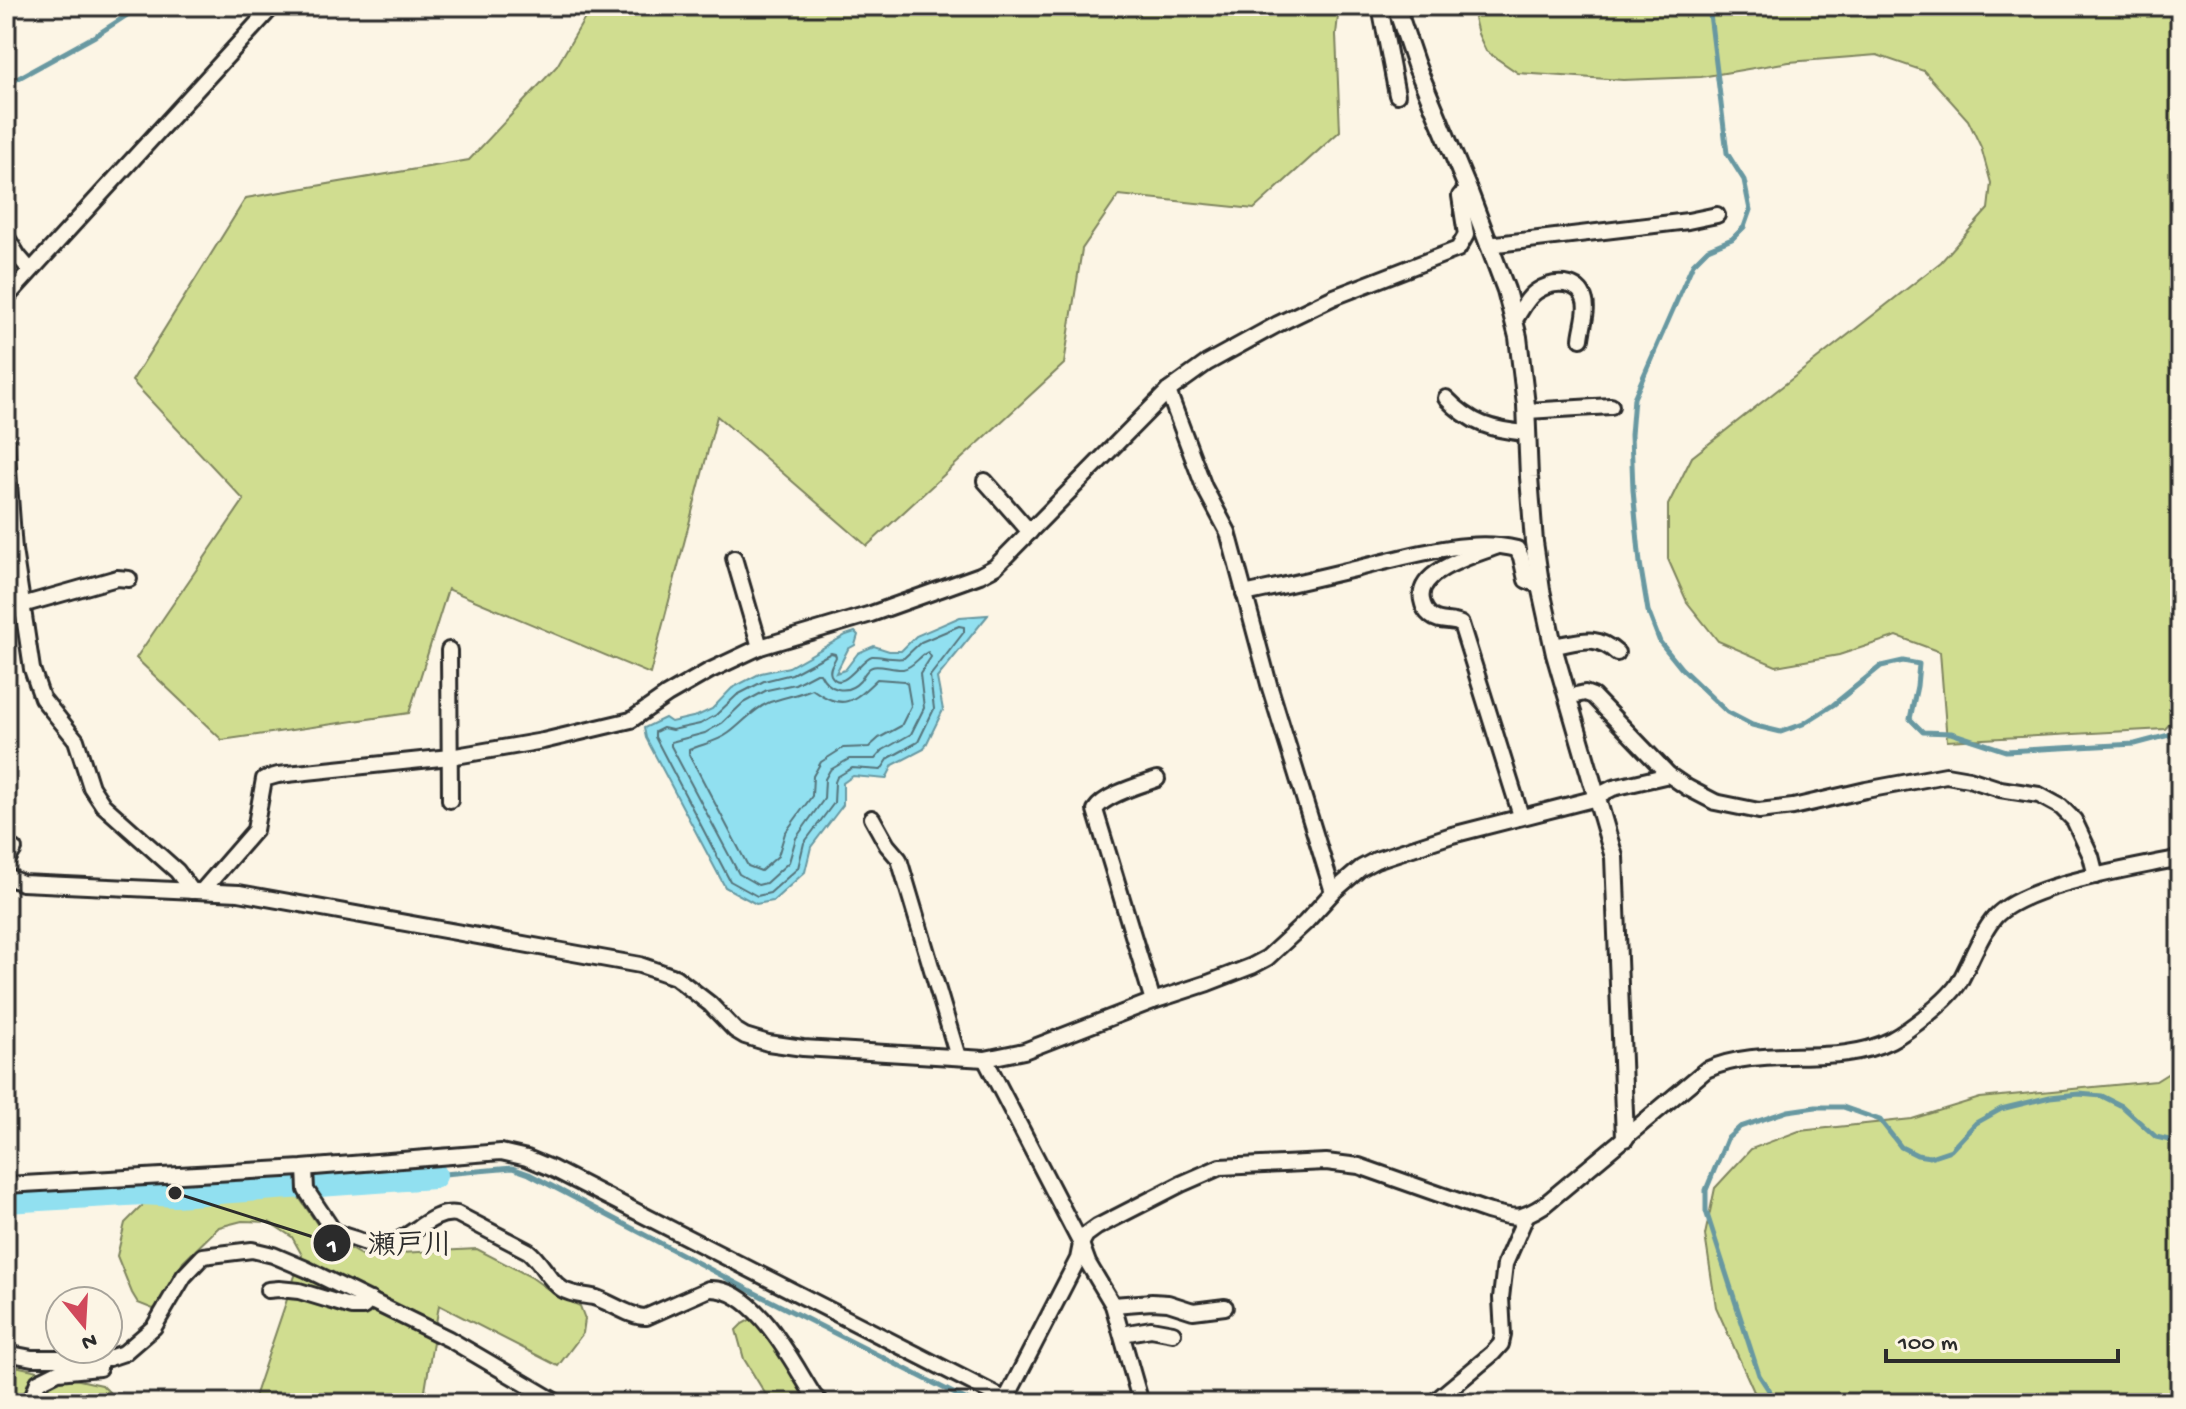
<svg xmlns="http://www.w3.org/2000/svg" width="2186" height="1409" font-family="'Gochi Hand','Klee One',sans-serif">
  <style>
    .green { fill: #d0dd90; stroke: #7e845e; stroke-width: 2 }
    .water { fill: #91e0f0; stroke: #6898a1; stroke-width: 2 }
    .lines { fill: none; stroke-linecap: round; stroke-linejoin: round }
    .shore { stroke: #54737a; stroke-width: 2 }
    .stream { stroke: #6898a1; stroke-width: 5 }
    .river { stroke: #91e0f0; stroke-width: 28 }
    .minor-casing { stroke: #2b2b2b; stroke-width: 20 }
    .tertiary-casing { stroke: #2b2b2b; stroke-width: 22 }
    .minor { stroke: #fcf5e5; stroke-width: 14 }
    .tertiary { stroke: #fcf5e5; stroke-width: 16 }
    .leader { fill: none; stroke: #2b2b2b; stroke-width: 3 }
    .callout-dot { fill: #2b2b2b; stroke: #fcf5e5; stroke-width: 3 }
    .mark-label { font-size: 24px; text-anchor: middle; font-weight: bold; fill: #fff }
    .callout-label { font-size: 28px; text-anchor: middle; font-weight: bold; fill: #2b2b2b; stroke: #fcf5e5; stroke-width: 8; stroke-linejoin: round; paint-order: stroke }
  </style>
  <rect width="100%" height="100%" fill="#fcf5e5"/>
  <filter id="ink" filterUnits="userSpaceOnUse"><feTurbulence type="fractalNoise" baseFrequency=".0125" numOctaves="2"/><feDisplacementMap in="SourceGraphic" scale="16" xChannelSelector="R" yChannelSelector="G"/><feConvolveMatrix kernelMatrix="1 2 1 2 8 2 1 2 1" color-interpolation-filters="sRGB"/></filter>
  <g filter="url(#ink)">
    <g class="green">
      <path d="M592,6H1339L1336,35L1340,131L1254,209L1119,195L1082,249L1064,364L867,546L717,416L650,674L448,589L409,713L222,740L136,658L244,500L132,381L246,198L469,160L557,66Z"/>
      <path d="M1471,6H2180V713L2165,729L1947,741L1940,652L1897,636L1839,655L1776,666L1718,641L1687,602L1668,559V505L1692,457L1941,262L1988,209L1991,183L1981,147L1968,120L1924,71L1877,55L1789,62L1701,77L1623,80L1518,73L1486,51L1478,34Z"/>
      <path d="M2180,1066V1403H1759L1716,1307L1705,1235L1715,1188L1751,1149L1799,1131L1912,1119L1980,1098L2156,1081Z"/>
      <path d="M296,1193L324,1234L361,1255L477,1249L531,1277L556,1295L580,1306L585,1319L583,1333L558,1366L439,1305L423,1403H252L302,1255L292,1237L269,1222L242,1221L219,1227L183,1262L162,1305L153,1309L138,1303L132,1293L117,1256L125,1223L148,1200Z"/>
      <path d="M753,1318L804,1390L816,1403H771L744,1359L736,1330L742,1324Z"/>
      <path d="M6,1364L102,1385L120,1403H6Z"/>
    </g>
    <path class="water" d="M988,615L937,678L943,710L924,749L893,765L886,779L853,776L843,783V805L811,847L805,872L773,901L756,904L725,887L646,738L644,728L665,718L671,722L697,716L712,709L732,688L761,673L789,667L846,635L855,632L858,635L855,645L848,649L836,673L845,670L858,653L874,646L889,651H901L916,636L960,617Z"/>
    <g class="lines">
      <g class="shore">
        <path d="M959,626L964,627V632L930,676L934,709L918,742L889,758L881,770L852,768L837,777L835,782L834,803L804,843L798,868L770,893L757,896L730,881L655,737V732L663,728L672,730L700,724L716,715L737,695L764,681L792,674L831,653L835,654L836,657C834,662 828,668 831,675C842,695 861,658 872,656C878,655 893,660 904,658L921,642Z"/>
        <path d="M928,652L931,657L920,674L924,708L911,734L883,750L875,759H849L830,770L825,779L824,799L796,838L789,862L766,883L758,885L739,874L671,746V742L705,733L722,723L743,703L767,690L795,684L816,673H820C828,690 846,696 860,681C863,677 866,669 872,667C878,664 894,670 903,669C914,667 919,656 928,652Z"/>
        <path d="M877,679L904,681L907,683L911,706L901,726L879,738L869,747L843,748L821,762L813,776L812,796L785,833L778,856L761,871L748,866L689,754V750C702,744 717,742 729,733C744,722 753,709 770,702C784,697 798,695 812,689C843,711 852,703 877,679Z"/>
      </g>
      <g class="stream">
        <path d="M1709,6L1727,153L1744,180L1750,210L1744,227L1732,239L1708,249L1693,264L1634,398L1631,435L1633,490L1640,563L1648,611L1660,642L1681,668L1727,712L1752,725L1781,732L1803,724L1833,705L1881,666L1903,661L1919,664L1917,686L1910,719L1923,732L1951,733L2006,751L2135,744L2169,735H2180"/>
        <path d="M6,85L95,36L141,6"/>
        <path d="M433,1175L512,1168L529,1174L755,1293L973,1403"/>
        <path d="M1777,1403L1759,1375L1706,1211V1190L1727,1139L1740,1127L1788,1111L1816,1107H1843L1880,1120L1901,1147L1917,1155L1930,1157L1951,1150L1976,1123L2001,1109L2050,1097L2079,1094L2102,1096L2122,1106L2156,1137L2169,1140L2180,1139"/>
      </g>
      <path class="river" d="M6,1199L143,1191L175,1193L433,1175"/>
      <g class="minor-casing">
        <g id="minor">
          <path d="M1380,6L1397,95"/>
          <path d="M6,236L18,256L30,270"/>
          <path d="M1488,245L1688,221L1717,215"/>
          <path d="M6,298L273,6"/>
          <path d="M1514,321C1521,311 1527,297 1537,291C1553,280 1580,280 1585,301C1588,312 1582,327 1581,339"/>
          <path d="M1168,391L1204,487L1228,532L1270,688L1333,892"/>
          <path d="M1446,398C1471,424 1492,430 1527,433"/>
          <path d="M1527,411L1611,406"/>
          <path d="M6,442L14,550L32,669L42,698L76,740L91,787L103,805L177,871L192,891"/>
          <path d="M985,481L1030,532"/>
          <path d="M1498,546C1476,555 1416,570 1422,600C1423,606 1426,612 1431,616C1439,623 1451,619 1461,624L1521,816"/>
          <path d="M734,558L760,647"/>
          <path d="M1244,594C1283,586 1321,577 1359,568C1406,557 1468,537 1517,549L1521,557L1526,580L1540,586"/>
          <path d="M22,605L117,578L129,579"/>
          <path d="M1553,646C1580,642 1595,633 1617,653"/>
          <path d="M449,650L450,800"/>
          <path d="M1567,697L1585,693L1593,696L1669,775"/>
          <path d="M872,818L887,845L899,859L958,1057"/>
          <path d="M6,862L14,849"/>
          <path d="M6,876L22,883L239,893L640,965L675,977L710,1004L735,1030L745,1036L768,1043L803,1048L985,1059L1024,1051L1153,1001L1208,983L1252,966L1267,958L1305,923L1333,892L1361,868L1376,860L1452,835L1589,800L1613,788L1669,775L1688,788L1715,802L1759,811L1793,807L1866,790L1946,775L1969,779L2000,789L2039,795L2061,807L2074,820L2091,856L2096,876"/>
          <path d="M202,891L255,830L264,779L278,775L450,757L543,741L631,720L667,695L709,671L760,647L871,614L980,575L995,567L1168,391L1207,363L1278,324L1334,297L1458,249L1466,235L1460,196L1469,192"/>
          <path d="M1153,1001L1095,810C1104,795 1140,785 1157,779"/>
          <path d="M985,1059L1081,1244L1088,1263L1113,1305L1141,1403"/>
          <path d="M305,1168L306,1190L332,1229C339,1235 346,1236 355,1239C361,1241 368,1244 374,1245C407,1249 426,1209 457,1214L528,1251C542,1262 548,1280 562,1289C571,1295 583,1295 593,1297C609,1301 631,1318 646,1317L709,1289C756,1287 792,1362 814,1396L821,1403"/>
          <path d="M6,1185L302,1168L501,1152L527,1158L551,1168L1012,1403"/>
          <path d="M268,1290L279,1289L299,1291L352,1307H363L371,1300"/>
          <path d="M1113,1305L1152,1302L1168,1303L1193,1311L1225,1307"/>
          <path d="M1122,1334L1151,1329L1173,1333"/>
          <path d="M6,1353L32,1358H109L124,1353L154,1327L184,1276L203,1256L252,1250L273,1255L306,1269L449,1339L558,1403"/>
          <path d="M30,1403L38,1382L58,1372L99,1368L100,1358"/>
          <path d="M1004,1403L1078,1259L1081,1244L1086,1235L1097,1227L1181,1184L1220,1167L1326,1162L1359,1166L1487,1211C1515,1218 1519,1221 1544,1205L1706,1070C1764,1043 1834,1069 1891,1040C1910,1030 1950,999 1960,981C1971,961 1981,933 1995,917C2025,884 2136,868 2180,858"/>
          <path d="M1433,1403L1493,1353L1501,1344L1503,1335L1501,1298L1505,1264L1526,1216"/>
        </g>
      </g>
      <g class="tertiary-casing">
        <path id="tertiary" d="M1396,6L1416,65L1469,192L1506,290L1518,337L1526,405L1529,477L1534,542L1541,590L1555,654L1614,857L1625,1138"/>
      </g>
      <use href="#minor" class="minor"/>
      <use href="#tertiary" class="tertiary"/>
    </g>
  </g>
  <path class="leader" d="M175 1193L332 1243"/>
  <g class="callout-dot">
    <circle cx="175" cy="1193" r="8"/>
    <circle cx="332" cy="1243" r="20"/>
  </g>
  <g class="mark-label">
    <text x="332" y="1252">1</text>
  </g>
  <g class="callout-label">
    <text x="410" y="1253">瀬戸川</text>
  </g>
  <rect width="2186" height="1409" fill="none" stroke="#fcf5e5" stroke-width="32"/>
  <rect x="16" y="16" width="2154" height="1377" fill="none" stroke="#2b2b2b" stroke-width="3" filter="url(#ink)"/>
  <g transform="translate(84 1325) rotate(162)"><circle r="38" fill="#fcf5e5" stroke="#a8a49b" stroke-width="2"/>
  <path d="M0-6L14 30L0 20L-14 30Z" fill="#d1495b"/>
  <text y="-12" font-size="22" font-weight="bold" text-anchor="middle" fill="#2b2b2b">N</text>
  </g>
  <path d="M1886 1349v12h232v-12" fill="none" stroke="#2b2b2b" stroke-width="4"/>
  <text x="1898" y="1349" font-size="24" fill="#2b2b2b" stroke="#fcf5e5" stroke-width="6" paint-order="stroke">100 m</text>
</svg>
